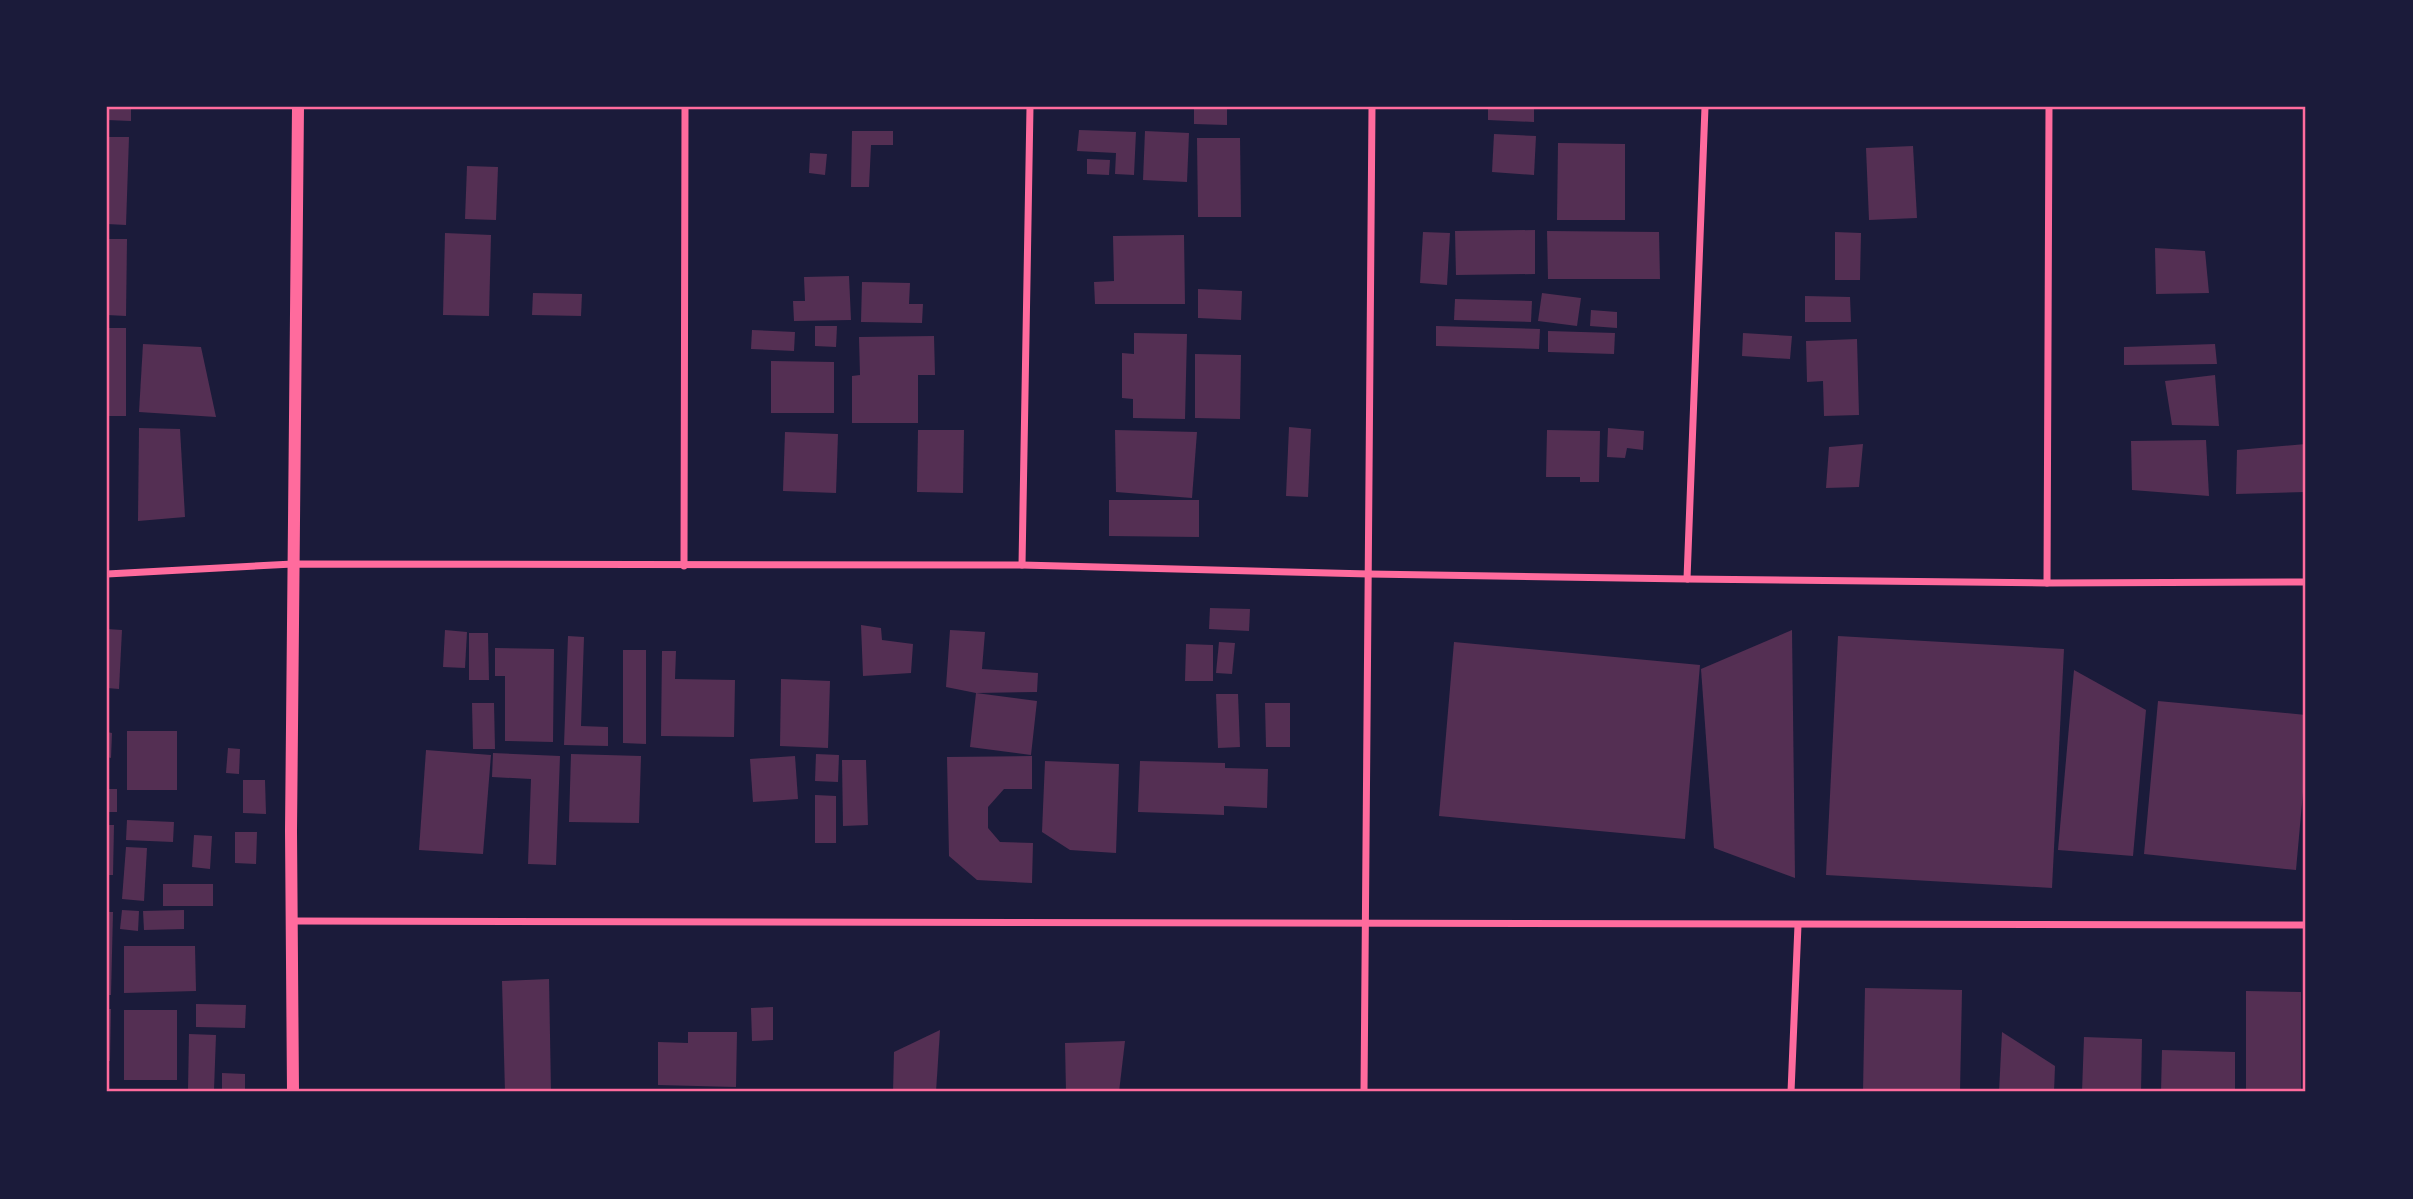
<svg xmlns="http://www.w3.org/2000/svg" width="2413" height="1199" font-family="Quicksand,sans-serif">
  <style>
    .building { fill: #542f53 }
    .lines { fill: none; stroke-linecap: round; stroke-linejoin: round }
    .minor { stroke: #ff6b9d; stroke-width: 7 }
    .tertiary { stroke: #ff6b9d; stroke-width: 12 }
    .neatline { fill: none; stroke: #ff6b9d; stroke-width: 2.5 }
  </style>
  <rect width="100%" height="100%" fill="#1b1b3a"/>
  <g class="building">
    <path d="M107,107H131V121L107,120Z"/>
    <path d="M1194,107H1227V125L1194,124Z"/>
    <path d="M1488,107H1534V122L1488,120Z"/>
    <path d="M1079,130L1136,132L1134,175L1115,174L1116,153L1077,151Z"/>
    <path d="M852,131H893V145H871L869,187H851Z"/>
    <path d="M1145,131L1189,133L1187,182L1143,180Z"/>
    <path d="M1494,134L1536,136L1534,175L1492,172Z"/>
    <path d="M107,137H129L126,225L107,224Z"/>
    <path d="M1197,138H1240L1241,217H1198Z"/>
    <path d="M1558,143L1625,144V220H1557Z"/>
    <path d="M1913,146L1917,218L1869,220L1866,148Z"/>
    <path d="M810,153L827,154L825,175L809,173Z"/>
    <path d="M1087,159L1110,160L1109,175L1087,174Z"/>
    <path d="M467,166L498,167L496,220L465,219Z"/>
    <path d="M1535,230V274L1456,275L1455,231Z"/>
    <path d="M1547,231L1659,232L1660,279H1548Z"/>
    <path d="M1423,232L1450,233L1447,285L1420,283Z"/>
    <path d="M1835,232L1861,233L1860,280H1835Z"/>
    <path d="M445,233L491,235L489,316L443,315Z"/>
    <path d="M1184,235L1185,304H1095L1094,282L1114,281L1113,236Z"/>
    <path d="M107,239H127L126,316L107,315Z"/>
    <path d="M2155,248L2205,251L2209,293L2156,294Z"/>
    <path d="M849,276L851,320L794,321L793,301H805L804,277Z"/>
    <path d="M862,282L910,283L909,304H923L922,323L861,322Z"/>
    <path d="M1198,289L1242,291L1241,320L1198,318Z"/>
    <path d="M533,293L582,294L581,316L532,315Z"/>
    <path d="M1542,293L1581,298L1577,326L1538,321Z"/>
    <path d="M1805,296L1850,297L1851,322H1805Z"/>
    <path d="M1455,299L1532,301L1531,322L1454,320Z"/>
    <path d="M1591,310L1617,312V328L1590,326Z"/>
    <path d="M815,326H837L836,347L815,346Z"/>
    <path d="M1436,326L1540,329L1539,349L1436,346Z"/>
    <rect x="107" y="328" width="19" height="88"/>
    <path d="M752,330L795,332L794,351L751,349Z"/>
    <path d="M1548,331L1615,333L1614,354L1548,352Z"/>
    <path d="M1134,333L1187,334L1185,419L1133,418V399L1122,398V353L1134,354Z"/>
    <path d="M1743,333L1792,336L1790,359L1742,356Z"/>
    <path d="M934,336L935,375H918V423H852V376L860,375L859,337Z"/>
    <path d="M1857,339L1859,415L1824,416L1823,381L1807,382L1806,341Z"/>
    <path d="M143,344L201,347L216,417L139,412Z"/>
    <path d="M2215,344L2217,364L2124,365V347Z"/>
    <path d="M1195,354L1241,355L1240,419L1195,418Z"/>
    <path d="M771,361L834,362V413H771Z"/>
    <path d="M2215,375L2219,426L2172,425L2165,381Z"/>
    <path d="M1289,427L1311,429L1308,497L1286,496Z"/>
    <path d="M139,428L180,429L185,517L138,521Z"/>
    <path d="M1608,428L1644,431L1643,450L1627,448L1625,458L1607,457Z"/>
    <path d="M918,430H964L963,493L917,492Z"/>
    <path d="M1115,430L1197,432L1192,498L1116,492Z"/>
    <path d="M1547,430L1600,431L1599,482H1580V477H1546Z"/>
    <path d="M785,432L838,434L836,493L783,491Z"/>
    <path d="M2206,440L2209,496L2132,490L2131,441Z"/>
    <path d="M1863,444L1859,487L1826,488L1829,447Z"/>
    <path d="M2306,444V492L2236,494L2237,450Z"/>
    <path d="M1109,500H1199V537L1109,536Z"/>
    <path d="M1210,608L1250,609L1249,631L1209,629Z"/>
    <path d="M861,625L881,628L882,640L913,644L911,673L863,676Z"/>
    <path d="M107,629L122,630L119,689L107,688Z"/>
    <path d="M445,630L467,632L465,668L443,667Z"/>
    <path d="M950,630L985,632L982,669L1038,673L1037,692L976,693L1037,701L1031,755L970,747L976,693L946,687Z"/>
    <path d="M1792,630L1795,878L1714,848L1701,669Z"/>
    <path d="M469,633H488L489,680H469Z"/>
    <path d="M568,636L584,637L581,726L608,727V746L564,745Z"/>
    <path d="M1838,636L2064,649L2052,888L1826,875Z"/>
    <path d="M1219,642L1235,643L1232,674L1216,673Z"/>
    <path d="M1454,642L1700,665L1685,839L1439,816Z"/>
    <path d="M1186,644L1213,645V681H1185Z"/>
    <path d="M495,648L554,649L553,742L505,741V676H495Z"/>
    <path d="M623,650H646V744L623,743Z"/>
    <path d="M662,651H676L675,679L735,680L734,737L661,736Z"/>
    <path d="M2074,670L2146,710L2133,856L2058,850Z"/>
    <path d="M781,679L830,681L828,748L780,746Z"/>
    <path d="M1216,694H1238L1240,747L1218,748Z"/>
    <path d="M2158,701L2306,715V759L2296,870L2144,854Z"/>
    <path d="M472,703H494L495,749H473Z"/>
    <path d="M1265,703H1290V747H1266Z"/>
    <rect x="127" y="731" width="50" height="59"/>
    <path d="M107,732L112,733L111,758L107,757Z"/>
    <path d="M228,748L240,749L239,774L226,773Z"/>
    <path d="M426,750L491,755L483,854L419,850Z"/>
    <path d="M493,753L560,756L556,865L528,864L531,779L492,777Z"/>
    <path d="M571,754L641,756L639,823L569,822Z"/>
    <path d="M816,754L839,755L838,782L815,781Z"/>
    <path d="M795,756L798,799L753,802L750,759Z"/>
    <path d="M1032,756V789H1004L988,807V828L1000,842L1033,843L1032,883L977,880L949,856L947,757Z"/>
    <path d="M842,760H866L868,825L843,826Z"/>
    <path d="M1045,761L1119,764L1116,853L1070,850L1042,832Z"/>
    <path d="M1140,761L1225,763V768L1268,769L1267,808L1224,806V815L1138,812Z"/>
    <path d="M243,780H265L266,814L243,813Z"/>
    <rect x="107" y="789" width="10" height="23"/>
    <path d="M815,795L836,796V843H815Z"/>
    <path d="M127,820L174,822L173,842L126,840Z"/>
    <path d="M107,825H114L113,875H107Z"/>
    <path d="M235,832H257L256,864L235,863Z"/>
    <path d="M194,835L212,836L210,869L192,867Z"/>
    <path d="M126,847L147,848L144,901L122,899Z"/>
    <rect x="163" y="884" width="50" height="22"/>
    <path d="M122,910L139,911L138,931L120,929Z"/>
    <path d="M184,910V929L144,930L143,911Z"/>
    <path d="M107,912H113L111,995H107Z"/>
    <path d="M124,946H195L196,991L124,993Z"/>
    <path d="M549,979L551,1092H505L502,981Z"/>
    <path d="M1865,988L1962,990L1960,1092H1863Z"/>
    <path d="M2246,991L2301,992V1092H2246Z"/>
    <path d="M196,1004L246,1005L245,1028L196,1027Z"/>
    <path d="M773,1007V1040L752,1041L751,1008Z"/>
    <path d="M107,1009H111L110,1061H107Z"/>
    <rect x="124" y="1010" width="53" height="70"/>
    <path d="M940,1030L936,1092H893L894,1052Z"/>
    <path d="M688,1032H737L736,1087L658,1085V1042L688,1043Z"/>
    <path d="M2002,1032L2055,1066L2054,1092H1999Z"/>
    <path d="M189,1034L216,1035L214,1090H188Z"/>
    <path d="M2084,1037L2142,1039L2141,1092H2082Z"/>
    <path d="M1125,1041L1119,1092H1066L1065,1043Z"/>
    <path d="M2162,1050L2235,1052V1092H2161Z"/>
    <path d="M222,1073L245,1074V1091L222,1090Z"/>
  </g>
  <g class="lines">
    <g class="minor">
      <path d="M1022,565L1030,107"/>
      <path d="M684,566L685,107"/>
      <path d="M107,574L293,564L1022,565L1369,574L1687,579L2047,583L2306,582"/>
      <path d="M1687,579L1705,107"/>
      <path d="M2047,583L2049,107"/>
      <path d="M293,921L2306,925"/>
      <path d="M1364,1092L1372,107"/>
      <path d="M1791,1092L1798,925"/>
    </g>
    <path class="tertiary" d="M293,1092L291,831L298,107"/>
  </g>
  <rect width="2413" height="1199" fill="none" stroke="#1b1b3a" stroke-width="217"/>
  <rect x="108" y="108" width="2196" height="982" class="neatline"/>
</svg>
